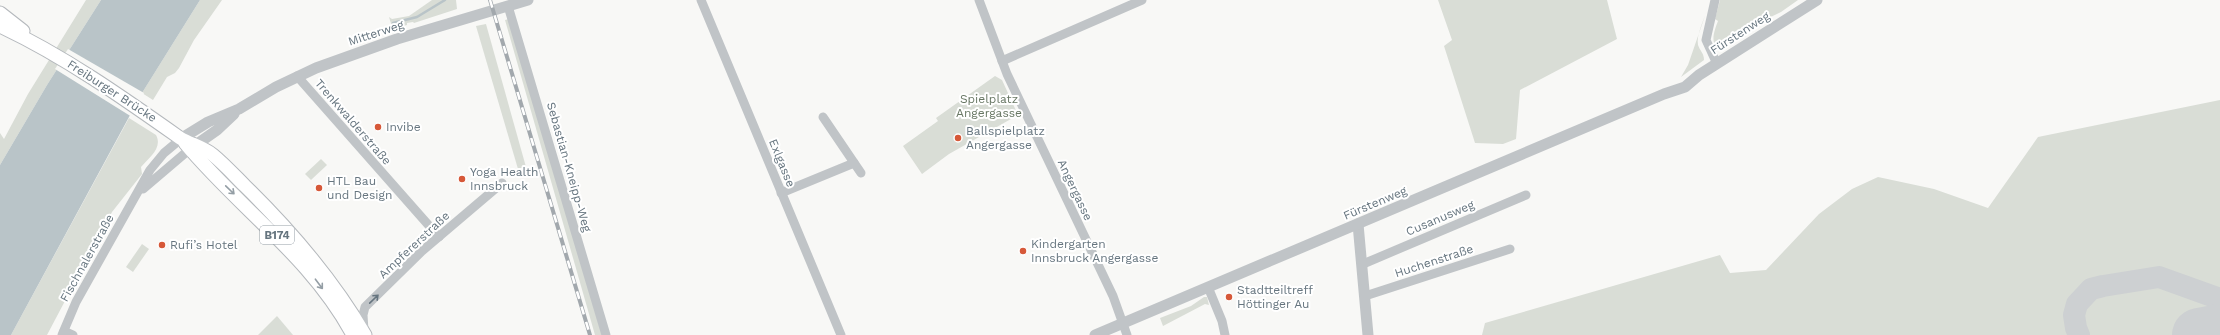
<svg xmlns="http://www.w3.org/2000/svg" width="2220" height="335" font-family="'Work Sans',sans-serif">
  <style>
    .green { fill: #d9ddd6 }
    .water { fill: #b9c4c8 }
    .pier { fill: #f8f8f6 }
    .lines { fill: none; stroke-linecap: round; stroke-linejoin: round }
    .stream { stroke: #b9c4c8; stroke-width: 2.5 }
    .taxiway { stroke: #cdd0d2; stroke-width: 22 }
    .runway { stroke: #cdd0d2; stroke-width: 54 }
    .primary-casing { stroke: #b4b8bc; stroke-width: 15 }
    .minor { stroke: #c0c4c7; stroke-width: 9 }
    .tertiary { stroke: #c0c4c7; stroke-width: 11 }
    .primary { stroke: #fff; stroke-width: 13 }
    .rail-casing { stroke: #a2a8ad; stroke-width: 4 }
    .rail { stroke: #fff; stroke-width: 2.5; stroke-dasharray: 8; stroke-linecap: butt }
    .oneway { stroke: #949ea5 }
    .oneway2 { stroke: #66757f }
    .poi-dot { fill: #d65838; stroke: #fff; stroke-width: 1.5 }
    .labels { text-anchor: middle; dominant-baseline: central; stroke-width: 4; stroke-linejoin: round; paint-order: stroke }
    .shield { fill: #fff; stroke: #949ea5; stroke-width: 1 }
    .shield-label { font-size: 11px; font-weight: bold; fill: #66757f }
    .street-label { font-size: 12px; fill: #66757f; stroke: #fff }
    .park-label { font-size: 12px; fill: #687764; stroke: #fff }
    .poi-label { font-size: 12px; fill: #66757f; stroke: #fff; text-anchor: start }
  </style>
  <rect width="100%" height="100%" fill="#f8f8f6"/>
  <g class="green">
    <path d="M86,0H101L47,85L0,165V133L4,139L28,94Z"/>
    <path d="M200,0H222L194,40L179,68L175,73L167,77L153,100L142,93Z"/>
    <path d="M432,0H456L457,9L414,23L413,22L407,23V25L395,28L392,27L389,17L392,19L409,16Z"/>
    <path d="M1438,0H1607L1617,39L1520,90L1516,139L1503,144L1475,143L1444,46L1452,40Z"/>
    <path d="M1720,0H1798L1781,12L1752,26L1717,48C1710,41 1715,29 1718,21L1715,19Z"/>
    <path d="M1707,10C1704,20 1696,35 1698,45C1700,51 1704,53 1704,60L1681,77L1688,65Z"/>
    <path d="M509,19L602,335H595L505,20Z"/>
    <path d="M486,24L526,167L518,169L476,26Z"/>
    <path d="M995,76L1002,80L1018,115L949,154L922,174L903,146L938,121L936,118Z"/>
    <path d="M2220,100V335H1482L1485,323L1720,255L1730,273L1766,270L1819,214L1852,189L1878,177L1934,189L1988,208L2038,137Z"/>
    <path d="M129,118L156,135C163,148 149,158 141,167L142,174L112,212L47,335H11Z"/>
    <path d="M321,159L327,165L311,180L305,174Z"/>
    <path d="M142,244L149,249L133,272L126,267Z"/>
    <path d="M1204,297H1207L1209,305L1205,304L1163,326L1160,318L1191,306Z"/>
    <path d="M277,316L293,335H258Z"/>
  </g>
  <path class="water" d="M101,0H200L142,93L11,335H0V165L47,85Z"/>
  <path class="pier" d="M68,49L144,93L132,117L55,69Z"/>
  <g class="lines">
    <path class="stream" d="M393,23L417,17L445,0"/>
    <path class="taxiway" d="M2079,335L2076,328L2074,315L2077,304L2091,289L2103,286L2159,277L2220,299"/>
    <path class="runway" d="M2199,335L2220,331"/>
    <g class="primary-casing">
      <g id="primary">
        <path d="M0,13L23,31"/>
        <path d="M0,26C64,56 122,97 180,138C190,144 203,147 213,155C224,164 235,176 245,186C291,231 333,280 365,335"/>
        <path d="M185,143C240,209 312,258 353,335"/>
      </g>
    </g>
    <g class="minor">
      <path d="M701,0L841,335"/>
      <path d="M979,0L1007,74L1113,296L1127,335"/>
      <path d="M1715,0L1706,40L1717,64"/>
      <path d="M508,6L606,335"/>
      <path d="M1002,61L1142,0"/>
      <path d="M297,76L439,237"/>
      <path d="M823,117L861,173"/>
      <path d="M143,189L190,149"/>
      <path d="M781,193L854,163"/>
      <path d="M1363,264L1526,195"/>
      <path d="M1208,287L1222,321L1225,335"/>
      <path d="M1365,296L1510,249"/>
      <path d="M64,331L73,335"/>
      <path d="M364,331L363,315L365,307L422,251L502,183"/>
      <path d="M62,335L76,302L150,170L164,153L182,138"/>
    </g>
    <g class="tertiary">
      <path d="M182,138L208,122L239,109L276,87L316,68L397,39L528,0"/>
      <path d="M190,149L217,130L234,114"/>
      <path d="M1358,224L1368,335"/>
      <path d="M1095,335L1664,94L1685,87L1699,75L1817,0"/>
    </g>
    <use href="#primary" class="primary"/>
    <g class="rail-casing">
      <path id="rail" d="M490,0L590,335"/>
    </g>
    <use href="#rail" class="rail"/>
  </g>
  <defs><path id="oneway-shaft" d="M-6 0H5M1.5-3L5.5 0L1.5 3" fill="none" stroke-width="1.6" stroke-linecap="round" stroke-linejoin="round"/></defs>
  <g class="oneway">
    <use href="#oneway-shaft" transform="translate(230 190) rotate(44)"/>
    <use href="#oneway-shaft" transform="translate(319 284) rotate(53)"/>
  </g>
  <use class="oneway2" href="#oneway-shaft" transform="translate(374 299) rotate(-44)"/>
  <g class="poi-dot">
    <circle cx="378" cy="127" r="4"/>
    <circle cx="958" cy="138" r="4"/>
    <circle cx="462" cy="179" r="4"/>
    <circle cx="319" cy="188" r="4"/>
    <circle cx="162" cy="245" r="4"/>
    <circle cx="1023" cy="251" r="4"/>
    <circle cx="1229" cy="297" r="4"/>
  </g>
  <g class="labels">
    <rect class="shield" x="260" y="226" width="34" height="18" rx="3"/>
    <g class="shield-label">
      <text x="277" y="235">B174</text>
    </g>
    <g class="street-label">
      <text transform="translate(376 33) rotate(-18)">Mitterweg</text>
      <text transform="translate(1740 33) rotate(-33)">Fürstenweg</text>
      <text transform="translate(112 91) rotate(33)">Freiburger Brücke</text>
      <text transform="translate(353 122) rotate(49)">Trenkwalderstraße</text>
      <text transform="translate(782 163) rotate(68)">Exlgasse</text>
      <text transform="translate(569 167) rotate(74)">Sebastian-Kneipp-Weg</text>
      <text transform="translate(1075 190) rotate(65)">Angergasse</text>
      <text transform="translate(1375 203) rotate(-23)">Fürstenweg</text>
      <text transform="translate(1440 218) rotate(-23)">Cusanusweg</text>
      <text transform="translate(414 245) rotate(-43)">Ampfererstraße</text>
      <text transform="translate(87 258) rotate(-61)">Fischnalerstraße</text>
      <text transform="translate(1434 261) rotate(-18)">Huchenstraße</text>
    </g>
    <g class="park-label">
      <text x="989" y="99">Spielplatz<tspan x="989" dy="14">Angergasse</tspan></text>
    </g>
    <g class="poi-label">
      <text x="386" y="127">Invibe</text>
      <text x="966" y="131">Ballspielplatz<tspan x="966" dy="14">Angergasse</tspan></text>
      <text x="470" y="172">Yoga Health<tspan x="470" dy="14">Innsbruck</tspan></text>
      <text x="327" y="181">HTL Bau<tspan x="327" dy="14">und Design</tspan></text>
      <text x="1031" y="244">Kindergarten<tspan x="1031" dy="14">Innsbruck Angergasse</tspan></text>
      <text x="170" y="245">Rufi’s Hotel</text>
      <text x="1237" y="290">Stadtteiltreff<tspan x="1237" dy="14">Höttinger Au</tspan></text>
    </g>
  </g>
</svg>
